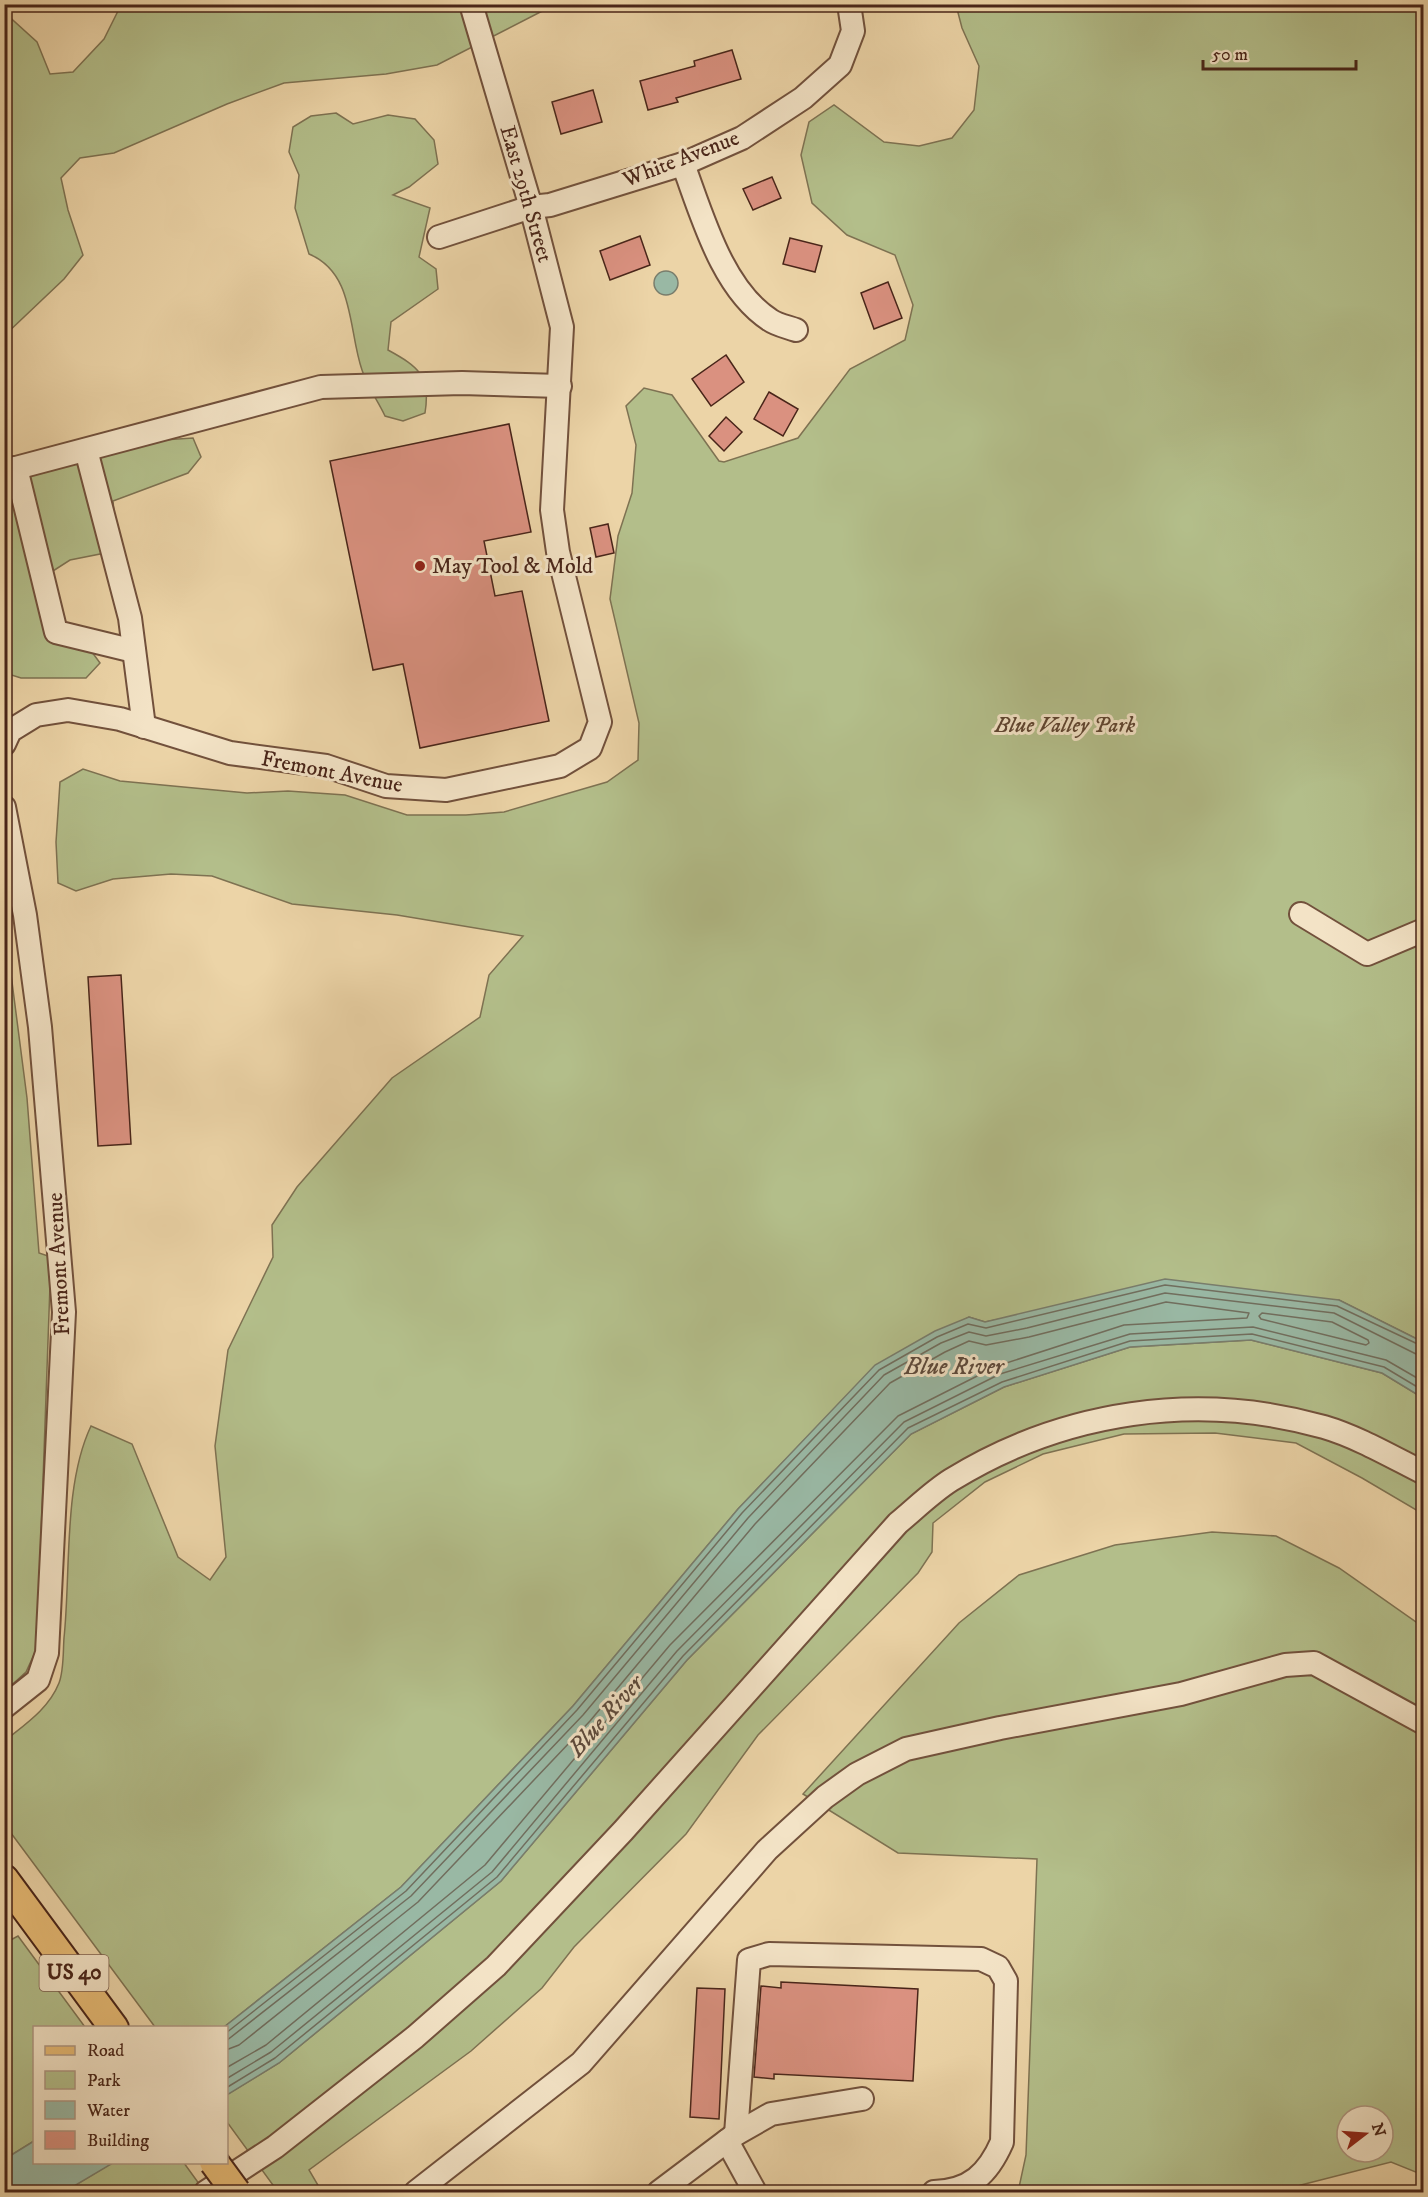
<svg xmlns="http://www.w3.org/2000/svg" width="1428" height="2197" font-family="'IM FELL DW Pica',serif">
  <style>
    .green { fill: #b3be8a; stroke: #7e7252; stroke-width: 1.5; fill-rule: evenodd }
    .water { fill: #99b8a4; stroke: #797d6c; stroke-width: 1.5 }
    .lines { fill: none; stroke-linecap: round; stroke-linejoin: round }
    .shore { stroke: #716e5e; stroke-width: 1.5 }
    .building { fill: #da9180; stroke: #492519; stroke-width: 1.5 }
    .minor-casing { stroke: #72513c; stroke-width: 26 }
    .major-casing { stroke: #492519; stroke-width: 32 }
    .minor { stroke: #f3e3c6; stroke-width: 22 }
    .major { stroke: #e6ba74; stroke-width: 28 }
    .major-bridge-casing { stroke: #492519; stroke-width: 32; stroke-linecap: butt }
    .major-bridge { stroke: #e6ba74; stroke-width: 28 }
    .poi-dot { fill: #8f2418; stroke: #f3e3c6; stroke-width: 2 }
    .labels { text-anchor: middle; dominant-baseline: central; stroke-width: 6; stroke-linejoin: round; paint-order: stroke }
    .shield { fill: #f3e3c6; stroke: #7c5e4d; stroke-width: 1.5 }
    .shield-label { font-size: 21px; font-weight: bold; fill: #492519 }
    .street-label { font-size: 22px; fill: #492519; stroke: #f3e3c6 }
    .poi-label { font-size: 22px; fill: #492519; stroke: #f3e3c6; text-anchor: start }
    .park-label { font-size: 22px; font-style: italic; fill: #5e4430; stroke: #f3e3c6 }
    .water-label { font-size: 24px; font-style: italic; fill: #5d4a3c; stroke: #f3e3c6 }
  </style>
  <rect width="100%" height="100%" fill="#ecd4a7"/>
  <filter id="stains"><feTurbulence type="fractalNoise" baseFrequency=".00333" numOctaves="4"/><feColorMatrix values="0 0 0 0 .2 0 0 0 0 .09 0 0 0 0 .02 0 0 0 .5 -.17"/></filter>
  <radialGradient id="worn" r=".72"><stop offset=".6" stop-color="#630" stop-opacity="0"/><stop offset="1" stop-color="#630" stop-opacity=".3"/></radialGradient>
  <g class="green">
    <path d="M121,5H554L437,65L386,74L284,83L227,104L114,153L80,158L61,178L68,210L83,255L64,279L5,335L4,212L11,182L4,162L5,13L37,42L50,74L73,72L104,39Z"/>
    <path d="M956,5H1423V1342L1339,1300L1025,1314L985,1322L969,1317L876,1365L738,1509L573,1706L401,1887L224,2027H155L5,1825L7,1739C27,1723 49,1708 59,1683C64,1670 63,1651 64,1638C71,1572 63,1485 91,1426L132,1444L178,1557L210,1580L226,1557L215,1446L228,1350L273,1257L272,1225L297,1187L392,1078L480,1017L489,975L523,936L397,915L292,904L212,876L171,874L113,879L76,891L58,883L56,842L60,782L83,769L120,781L247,793L288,791L345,795L407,815H466L504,812L607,782L638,760L639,723L610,599L618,536L632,493L636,445L626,406L644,388L672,395L719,461L724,462L798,438L850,369L905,340L913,305L895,255L847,235L812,203L801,155L809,122L834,105L884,142L919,146L952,138L974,110L979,66L962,28Z"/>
    <path d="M336,113L353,124L388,115L415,119L434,140L438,164L409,187L393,195L430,208L419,257L436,269L438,289L391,322L388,350C419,367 431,376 425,413L403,421L385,416C378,401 367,386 362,370C348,330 355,273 309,254L295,208L299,175L289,152L293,127L311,116Z"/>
    <path d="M193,438L201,457L188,473L113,501L116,535L105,553L70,560L42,578V604L81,637L100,663L86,678H21L5,673L4,468L133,442Z"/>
    <path d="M4,920L27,1098L39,1253L51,1257L37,1648L26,1672L5,1691Z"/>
    <path d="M1251,1340L1382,1373L1423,1398V1514L1362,1478L1296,1443L1215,1433L1124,1434L1043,1454L985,1482L933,1523L932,1552L918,1573L758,1735L686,1834L574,1947L542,1988L471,2051L309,2170L322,2192H278L227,2122L226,2095L279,2063L501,1881L687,1660L911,1434L1004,1387L1130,1347Z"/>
    <path d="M1212,1532L1276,1536L1339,1568L1423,1627V2175L1391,2162L1301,2185L1284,2192H1018L1026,2155L1037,1859L898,1853L803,1794L959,1623L1019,1575L1115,1545ZM1347,2116H1383V2152H1347Z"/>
    <path d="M18,1936L85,2027L34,2028V2141L5,2159V1943Z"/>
    <path d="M113,2162L184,2163L205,2192H64Z"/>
  </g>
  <g class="water">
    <circle cx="666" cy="283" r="12"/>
    <path d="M1165,1279L1339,1300L1423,1342V1398L1382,1373L1251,1340L1130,1347L1004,1387L911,1434L687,1660L501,1881L279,2063L227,2095L226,2028L224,2027L401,1887L573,1706L738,1509L875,1365L935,1331L969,1317L985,1322Z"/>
    <path d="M34,2141V2162L113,2163L64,2192H5V2159Z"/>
  </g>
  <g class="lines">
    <g class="shore">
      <path d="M1262,1313L1332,1322L1368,1340L1369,1343L1366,1345L1261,1319L1259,1316Z"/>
      <path d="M226,2033L406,1891L577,1710L742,1513L879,1370L937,1337L968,1324L986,1328L1165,1285L1337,1306L1424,1347"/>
      <path d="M226,2041L411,1896L583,1715L748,1518L884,1375L941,1343L969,1332L986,1336L1027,1328L1165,1293L1334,1313L1416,1354L1424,1355"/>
      <path d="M226,2050L239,2045L418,1902L590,1721L755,1524L890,1383L945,1352L969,1341L986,1345L1029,1337L1166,1302L1249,1313L1247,1318L1124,1325L997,1366L898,1416L670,1645L485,1865L266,2045L226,2068"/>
      <path d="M226,2079L271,2052L492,1872L677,1651L904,1422L1000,1374L1130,1334L1253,1327L1386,1360L1424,1382"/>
      <path d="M226,2088L275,2058L497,1877L683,1656L908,1428L1002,1382L1130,1341L1252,1334L1384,1367L1424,1391"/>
    </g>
  </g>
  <g class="building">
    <path d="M732,50L741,79L676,98L678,102L648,110L640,81L695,66L694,61Z"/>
    <path d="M593,90L602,122L561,134L552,102Z"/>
    <path d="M772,177L781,198L753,210L743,189Z"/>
    <path d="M640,236L650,265L610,280L600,251Z"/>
    <path d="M790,238L822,246L815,272L783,264Z"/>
    <path d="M888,282L902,318L874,329L861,293Z"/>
    <path d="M726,355L744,382L711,406L692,379Z"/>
    <path d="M769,392L798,409L783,436L754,419Z"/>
    <path d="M726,417L742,432L724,451L709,436Z"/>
    <path d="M509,424L531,532L484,541L495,596L522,591L549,721L420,748L403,664L373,670L330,461Z"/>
    <path d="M608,524L614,553L596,557L590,528Z"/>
    <path d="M121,975L131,1144L98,1146L88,977Z"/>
    <path d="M781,1982L918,1989L913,2081L774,2074V2079L754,2077L761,1986L781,1988Z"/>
    <path d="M697,1988L725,1989L719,2119L690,2117Z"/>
  </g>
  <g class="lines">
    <g class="minor-casing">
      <g id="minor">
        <path d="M683,164C702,215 722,289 770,320C777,325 788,327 796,330"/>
        <path d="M439,237L531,207L550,205L683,164L742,138L803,98L840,65L853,31L849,4"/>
        <path d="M86,450L130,618L144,727"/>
        <path d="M16,468L56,632L134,651"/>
        <path d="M4,475L16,468L321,387L462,383L560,386"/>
        <path d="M4,744L10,731L36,715L68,710L120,719L230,753L326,766L386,786L446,790L560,766L590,748L600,722L558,552L552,510L562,327L531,207L471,4"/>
        <path d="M4,807L25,915L40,1027L64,1312L47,1653L38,1680L4,1707"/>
        <path d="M1301,914L1367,954L1424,930"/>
        <path d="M736,2134L749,1960L769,1954L981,1959L998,1967L1006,1981L1002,2142C988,2174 970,2191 934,2192"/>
        <path d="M727,2141L755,2192"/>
        <path d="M206,2192L275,2147L415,2037L496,1966L623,1831L898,1523C915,1509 932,1492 951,1480C1063,1411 1197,1391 1324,1427C1358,1437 1392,1457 1424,1473"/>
        <path d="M416,2192L581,2063L767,1850L825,1797L857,1774L906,1749L1000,1728L1181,1694L1285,1665L1314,1663L1424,1723"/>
        <path d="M659,2192L736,2134L771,2114L862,2099"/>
      </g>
    </g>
    <g class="major-casing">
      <path id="major" d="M4,1879L114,2028"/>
    </g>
    <use href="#minor" class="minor"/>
    <use href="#major" class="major"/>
    <g class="major-bridge-casing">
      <path id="major-bridge" d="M214,2162L236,2192"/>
    </g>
    <use href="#major-bridge" class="major-bridge"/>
  </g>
  <circle class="poi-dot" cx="420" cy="566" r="6"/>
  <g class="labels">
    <rect class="shield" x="39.5" y="1955" width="69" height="36" rx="4.5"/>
    <g class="shield-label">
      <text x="74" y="1973">US 40</text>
    </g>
    <g class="street-label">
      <text transform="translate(681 159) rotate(-21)">White Avenue</text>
      <text transform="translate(526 194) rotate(74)">East 29th Street</text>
      <text transform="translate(332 772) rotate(11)">Fremont Avenue</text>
      <text transform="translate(59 1264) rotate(-93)">Fremont Avenue</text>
    </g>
    <g class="poi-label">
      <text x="432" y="566">May Tool &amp; Mold</text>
    </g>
    <g class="park-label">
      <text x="1065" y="725">Blue Valley Park</text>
    </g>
    <g class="water-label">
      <text x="954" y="1367">Blue River</text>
      <text transform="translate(606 1716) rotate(-48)">Blue River</text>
    </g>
  </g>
  <rect width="1428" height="2197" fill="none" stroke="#ecd4a7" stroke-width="24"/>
  <rect x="6" y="6" width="1416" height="2185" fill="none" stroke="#492519" stroke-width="3"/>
  <rect x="12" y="12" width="1404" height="2173" fill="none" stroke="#492519" stroke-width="1.5"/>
  <rect x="33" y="2026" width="195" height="138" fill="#f3e3c6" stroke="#af9781" stroke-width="1.5"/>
  <rect x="45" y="2046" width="30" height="9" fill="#e6ba74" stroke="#af9781" stroke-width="1.5"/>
  <text x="87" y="2056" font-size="18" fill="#492519">Road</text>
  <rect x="45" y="2071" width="30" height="18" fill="#b3be8a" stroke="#af9781" stroke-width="1.5"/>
  <text x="87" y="2086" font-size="18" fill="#492519">Park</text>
  <rect x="45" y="2101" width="30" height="18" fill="#99b8a4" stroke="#af9781" stroke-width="1.5"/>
  <text x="87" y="2116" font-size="18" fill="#492519">Water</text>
  <rect x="45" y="2131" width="30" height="18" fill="#da9180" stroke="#af9781" stroke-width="1.5"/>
  <text x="87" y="2146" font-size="18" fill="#492519">Building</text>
  <g transform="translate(1365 2134) rotate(73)"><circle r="28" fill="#f3e3c6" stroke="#af9781" stroke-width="1.5"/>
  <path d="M0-4.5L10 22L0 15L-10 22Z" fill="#8f2418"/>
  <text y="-9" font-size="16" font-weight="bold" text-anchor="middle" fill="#492519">N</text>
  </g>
  <path d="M1203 60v9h153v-9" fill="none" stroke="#492519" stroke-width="3"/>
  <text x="1212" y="60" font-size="18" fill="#492519" stroke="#f3e3c6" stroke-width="4.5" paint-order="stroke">50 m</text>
  <rect width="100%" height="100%" filter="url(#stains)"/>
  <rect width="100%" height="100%" fill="url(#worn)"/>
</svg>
